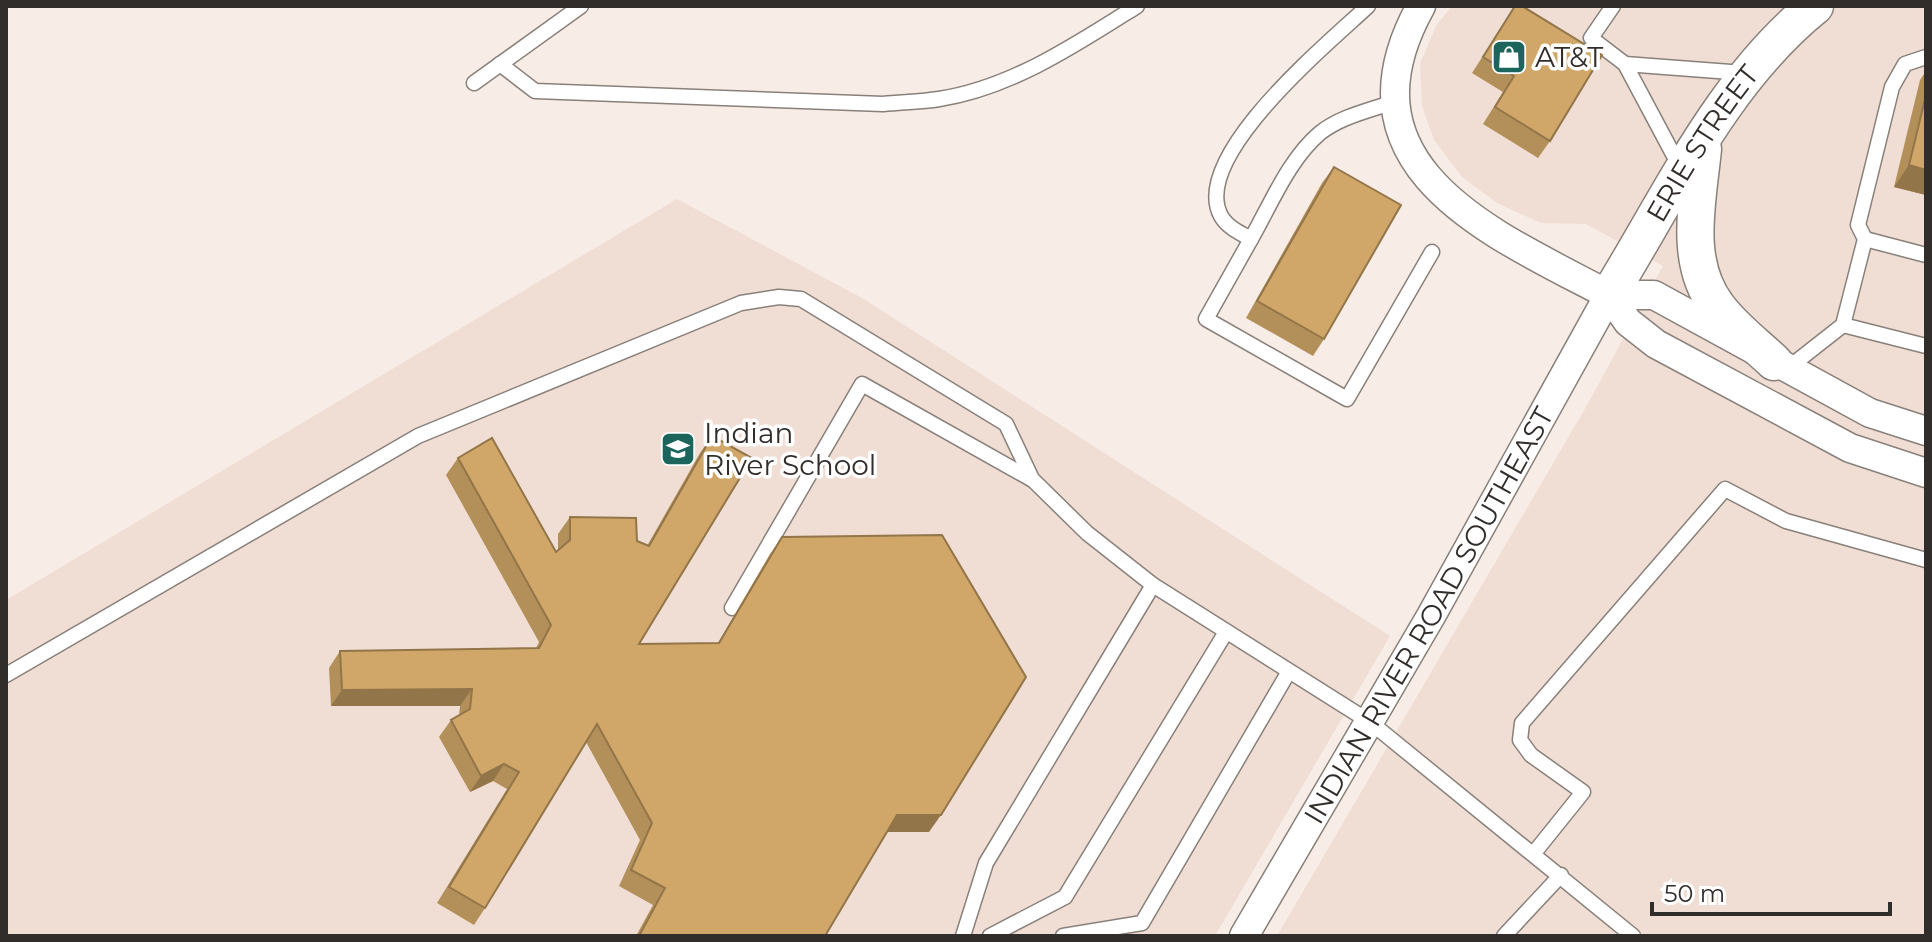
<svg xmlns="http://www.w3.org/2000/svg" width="1932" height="942" font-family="Montserrat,sans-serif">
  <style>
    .built { fill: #f0ded5 }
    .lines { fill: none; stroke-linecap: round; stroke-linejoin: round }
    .service-casing { stroke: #89807a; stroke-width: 17 }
    .minor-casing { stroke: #89807a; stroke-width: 31 }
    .tertiary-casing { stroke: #89807a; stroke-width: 39 }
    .service { stroke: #fff; stroke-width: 14 }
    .minor { stroke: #fff; stroke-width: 28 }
    .tertiary { stroke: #fff; stroke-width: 36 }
    .wall { fill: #b39059 }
    .shaded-wall { fill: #927549 }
    .building { fill: #d0a768; stroke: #927549; stroke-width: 2 }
    .labels { text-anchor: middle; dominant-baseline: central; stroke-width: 7; stroke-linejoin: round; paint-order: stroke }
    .poi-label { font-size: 28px; fill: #312d2b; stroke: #fff; text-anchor: start }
    .street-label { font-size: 28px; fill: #312d2b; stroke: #fff }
  </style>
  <rect width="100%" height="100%" fill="#f7ece6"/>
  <g class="built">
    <path d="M1452,6H1926V936H1277L1586,407L1663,266L1586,224L1541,223L1497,203L1462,177L1434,140L1422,106L1420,64L1436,26Z"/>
    <path d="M677,199L862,298L1390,636L1215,936H6V600Z"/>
  </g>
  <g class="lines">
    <g class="service-casing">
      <g id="service">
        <path d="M1368,6C1330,42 1189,157 1221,216C1227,227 1240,233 1251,239C1271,204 1289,159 1320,133C1341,116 1372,110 1396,101"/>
        <path d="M1613,6L1591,38L1625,64L1681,169"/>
        <path d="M500,64L535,91L883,104C902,102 921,102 939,99C1011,88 1077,44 1137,6"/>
        <path d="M1625,64L1744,73"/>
        <path d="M474,83L581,6"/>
        <path d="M1251,239L1206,319L1347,399L1432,252"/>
        <path d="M1865,239L1926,255"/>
        <path d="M1843,325L1926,346"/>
        <path d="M1787,369L1843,325L1865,239L1858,225L1892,87L1905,64L1926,57"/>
        <path d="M732,608L862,384L1031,479"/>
        <path d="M6,675L418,436L741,303L779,297L801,299L1006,424L1032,479L1087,533L1153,585L1370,722L1633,936"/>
        <path d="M1534,853L1583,792L1531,755L1520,740L1522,723L1725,489L1786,521L1926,560"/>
        <path d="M963,936L986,863L1153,585"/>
        <path d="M990,936L1065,897L1226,632"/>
        <path d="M1063,936L1142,923L1288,673"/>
        <path d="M1504,936L1561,875"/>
      </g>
    </g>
    <g class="minor-casing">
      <g id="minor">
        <path d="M1421,6C1331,168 1494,234 1609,295"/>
        <path d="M1609,295L1628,322L1656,344L1850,448L1926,473"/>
        <path d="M1609,295H1654L1870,413L1926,431"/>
        <path id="s1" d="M1244,936L1431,616L1609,295"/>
      </g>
    </g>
    <g class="tertiary-casing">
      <g id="tertiary">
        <path d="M1703,149C1698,201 1683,261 1717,306C1732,327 1755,344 1774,362"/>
        <path id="s2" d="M1609,295C1670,196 1723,80 1815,6"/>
      </g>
    </g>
    <use href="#service" class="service"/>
    <use href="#minor" class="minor"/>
    <use href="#tertiary" class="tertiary"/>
  </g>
  <g class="wall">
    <path d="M1515,6L1550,141L1538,158L1483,124L1503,92L1472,73Z"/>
    <path d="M1926,71V195L1894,187L1920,80Z"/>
    <path d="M1334,167L1324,339L1313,356L1246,318L1322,183Z"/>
    <path d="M712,436L639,644L718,643L770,554L782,537L929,832H887L825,936H636L653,905L619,886L640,840L586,742L485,908L474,925L437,903L507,789L493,781L470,792L439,737L451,720L459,715L460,706H331L329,668L340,651L536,648L539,642L446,475L458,458L556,552L558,550V534L570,517L647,546L700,453Z"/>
  </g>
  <g class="shaded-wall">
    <path d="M1909,165L1926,170V195L1894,187Z"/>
    <path d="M472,689L460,706H331L342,690Z"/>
    <path d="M504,764L493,781L470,792L481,776Z"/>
    <path d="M897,815H941L929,832H885Z"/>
  </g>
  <g class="building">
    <path d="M1515,6H1522L1602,55L1550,141L1495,107L1514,76L1483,57Z"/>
    <path d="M1926,95V170L1909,165Z"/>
    <path d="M1334,167L1401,205L1324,339L1257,301Z"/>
    <path d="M712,436L752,458L639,644L719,643L782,537L942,535L1026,677L941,815H897L825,936H639L665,888L631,870L652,823L597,724L485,908L449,887L519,772L504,764L481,776L451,720L470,709L472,689L342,690L340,651L539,648L551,625L458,458L492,438L556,552L570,540V517L636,518L637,541L649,546Z"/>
  </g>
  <defs>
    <g id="shop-square" transform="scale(1.8)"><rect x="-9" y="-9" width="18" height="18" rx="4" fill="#1c655c" stroke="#fff"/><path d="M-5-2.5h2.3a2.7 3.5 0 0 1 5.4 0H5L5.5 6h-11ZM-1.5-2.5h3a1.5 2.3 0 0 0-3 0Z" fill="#fff"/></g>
    <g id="school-square" transform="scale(1.8)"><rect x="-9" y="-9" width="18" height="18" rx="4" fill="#1c655c" stroke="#fff"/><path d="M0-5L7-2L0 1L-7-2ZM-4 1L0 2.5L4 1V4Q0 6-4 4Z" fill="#fff"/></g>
  </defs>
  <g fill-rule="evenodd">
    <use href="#shop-square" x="1509" y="57"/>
    <use href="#school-square" x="678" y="449"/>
  </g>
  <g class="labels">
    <g class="poi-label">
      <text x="1535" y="57">AT&amp;T</text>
      <text x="704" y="433">Indian<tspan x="704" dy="32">River School</tspan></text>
    </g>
    <g class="street-label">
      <text stroke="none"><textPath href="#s2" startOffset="178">ERIE STREET</textPath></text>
      <text stroke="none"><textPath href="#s1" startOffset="370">INDIAN RIVER ROAD SOUTHEAST</textPath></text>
    </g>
  </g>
  <rect width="1932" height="942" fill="none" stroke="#312d2b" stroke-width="16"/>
  <path d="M1652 902v12h238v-12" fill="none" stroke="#312d2b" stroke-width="4"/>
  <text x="1664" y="902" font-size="24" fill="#312d2b" stroke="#ffffff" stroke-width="6" paint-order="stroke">50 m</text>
</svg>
